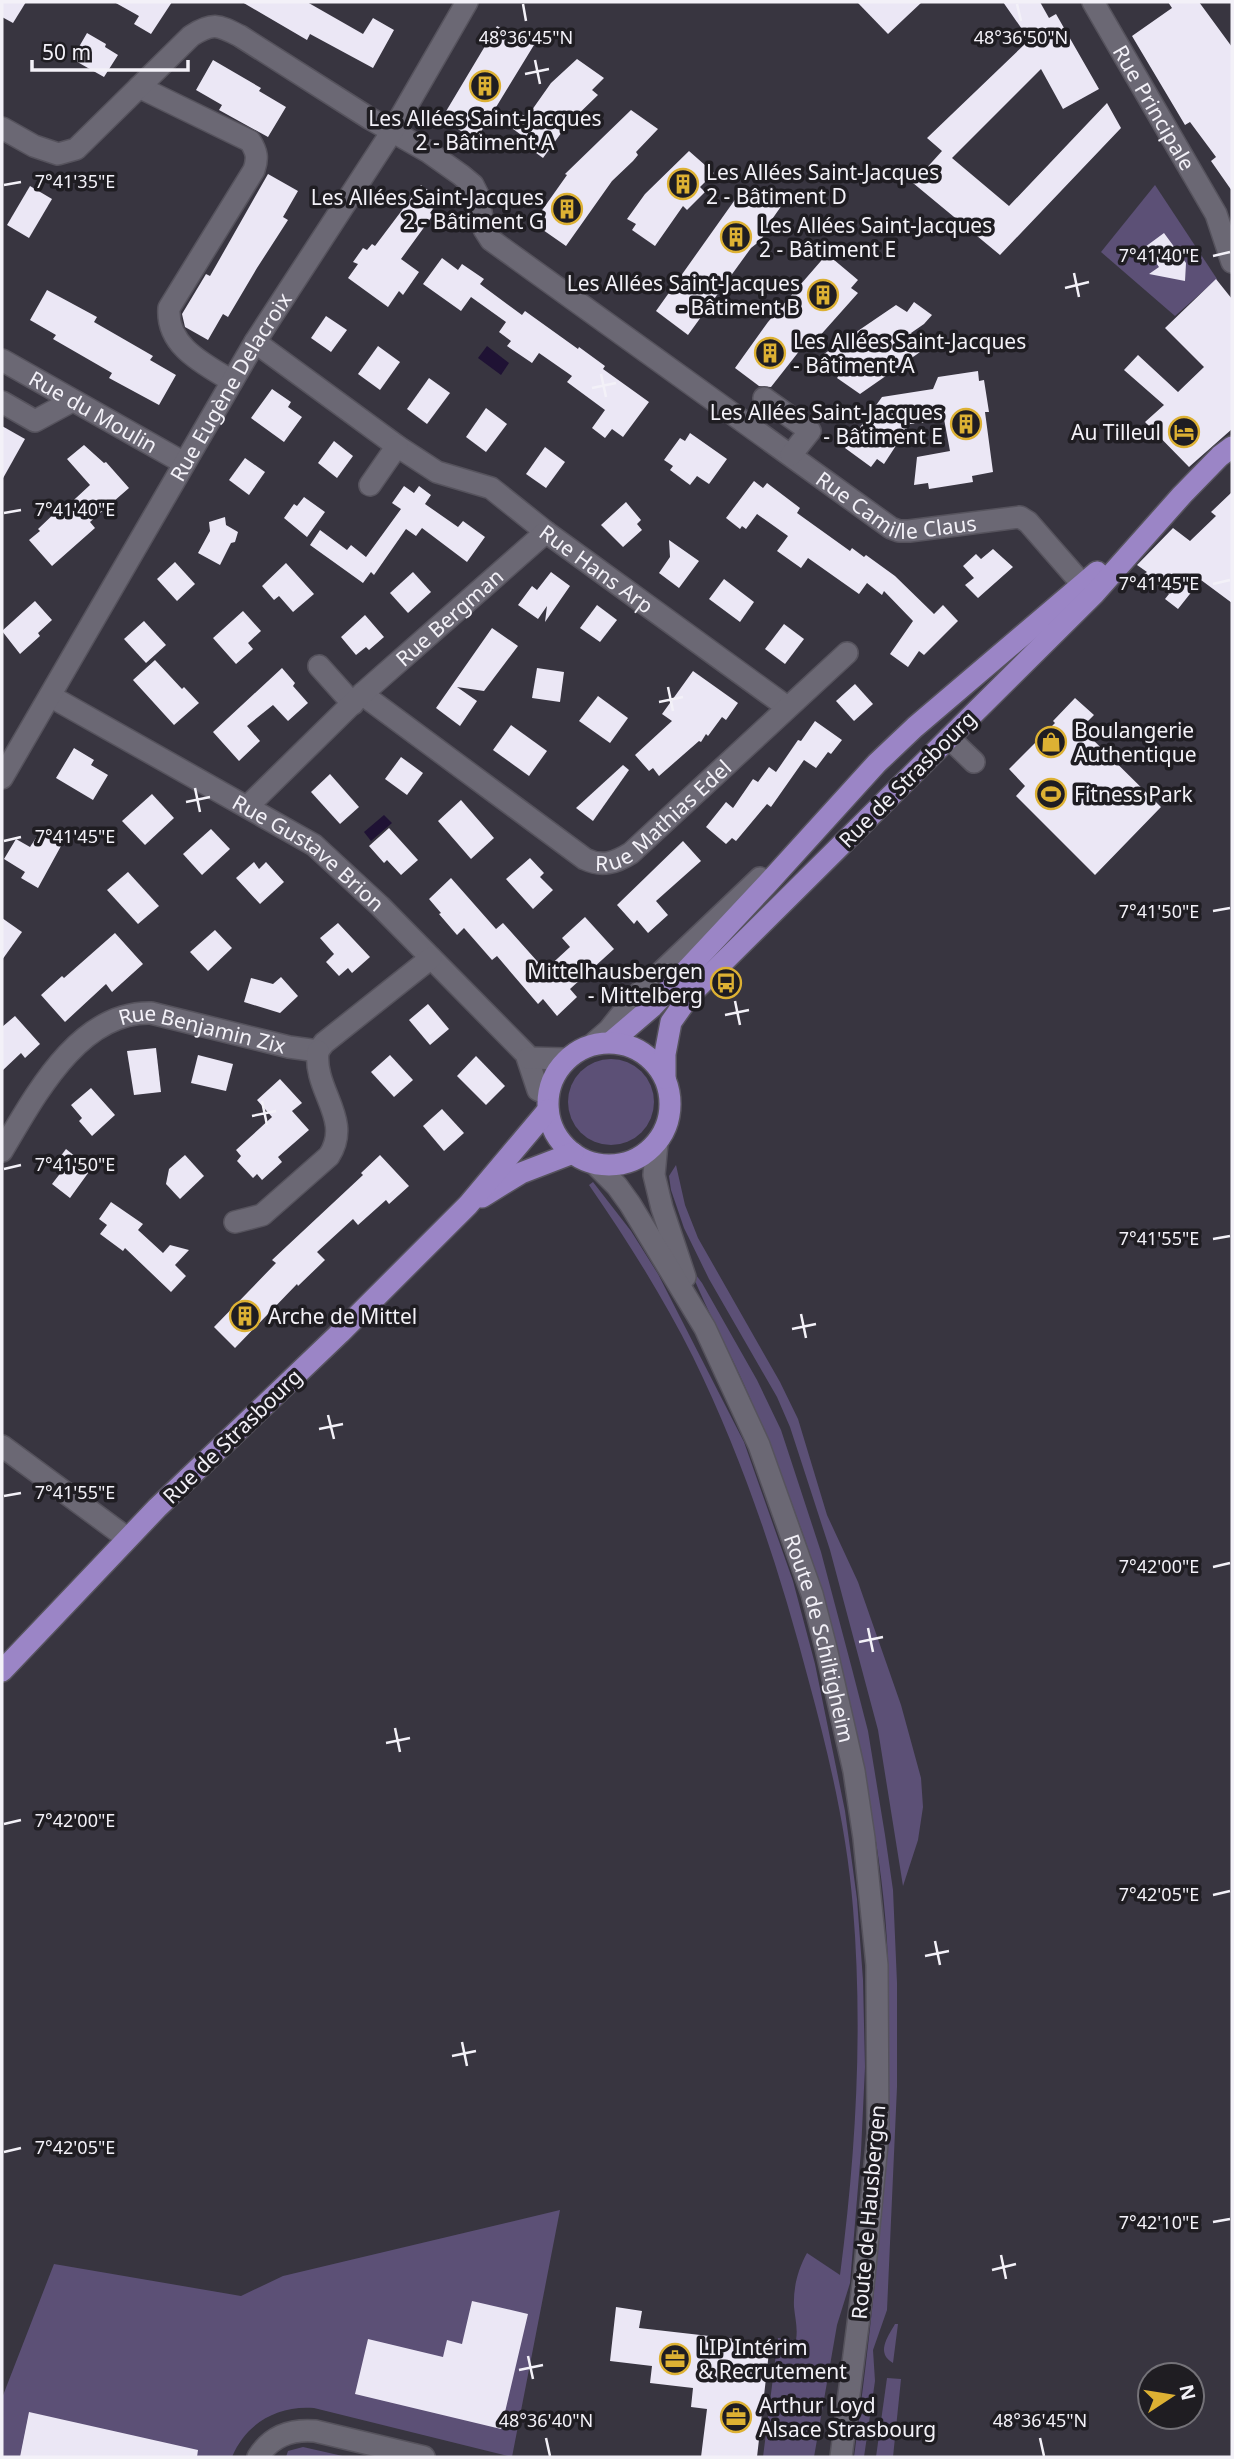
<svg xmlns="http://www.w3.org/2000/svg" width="1234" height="2459" font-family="'Noto Sans',sans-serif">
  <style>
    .green { fill: #5c5076 }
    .water { fill: #1f1234 }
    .building { fill: #ebe7f5 }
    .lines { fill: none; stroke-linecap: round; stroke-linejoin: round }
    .minor-casing { stroke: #56535d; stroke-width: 24 }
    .major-casing { stroke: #56535d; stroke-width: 24 }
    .minor { stroke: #6b6874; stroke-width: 21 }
    .major { stroke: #9b85c6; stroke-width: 21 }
    .ticks { fill: none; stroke: #f3f1f8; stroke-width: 2.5 }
    .labels { text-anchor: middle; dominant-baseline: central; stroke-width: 7; stroke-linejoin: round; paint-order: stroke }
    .street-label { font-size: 21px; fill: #f3f1f8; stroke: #1f1d22 }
    .poi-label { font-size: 21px; fill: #f3f1f8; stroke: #1f1d22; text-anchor: start }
    .ticks-label { font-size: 18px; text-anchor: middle; fill: #f3f1f8; stroke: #1f1d22; stroke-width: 7; stroke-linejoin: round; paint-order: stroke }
  </style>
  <rect width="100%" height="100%" fill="#383540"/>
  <g class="green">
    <path d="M1155,185L1217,279L1175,316L1101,252Z"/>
    <circle cx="611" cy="1102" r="43"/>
    <path d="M676,1165L685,1205L698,1238L780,1382L798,1419L827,1515L858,1582L901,1705L921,1778L923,1807L918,1840L903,1886L878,1730L830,1550L790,1427L777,1397L709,1279L684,1228L671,1190L669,1176Z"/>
    <path d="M593,1182L631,1231L658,1274L744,1442L793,1581L815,1664L845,1811L857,1899L863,1980L865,2067L861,2151L850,2283L837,2325L814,2457H763L778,2338L796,2340C798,2328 795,2318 794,2307C793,2288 798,2269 807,2253L840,2275C856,2154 863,2030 853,1908C847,1831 829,1756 809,1682C780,1571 744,1461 693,1357C663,1297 627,1240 589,1185Z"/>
    <path d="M688,1264L702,1283L757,1380L781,1430L821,1552L852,1669L868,1731L885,1835L893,1890L897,1983V2087L887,2310L873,2350L875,2381L864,2457H854C877,2286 895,2113 887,1941C883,1873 871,1806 857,1739C844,1679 831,1619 812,1560C793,1505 773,1451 750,1398C731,1353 706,1310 688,1264Z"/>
    <path d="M560,2210L512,2457L314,2408C278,2405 246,2423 232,2457H2V2398L54,2264L241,2296L283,2276Z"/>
    <path d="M895,2324H898L893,2363C876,2353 887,2338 895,2324Z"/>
    <path d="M887,2378L901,2379L893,2457H876Z"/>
    <path d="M303,2447L347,2457H286L288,2451Z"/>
  </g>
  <g class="water">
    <path d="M487,346L509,363L501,375L478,358Z"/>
    <path d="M384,815L392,823L371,841L364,832Z"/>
  </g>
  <g class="building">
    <path d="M2,2H26L13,23L2,17Z"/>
    <path d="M114,2H172L151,34L134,24L139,16Z"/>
    <path d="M242,2H307L363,34L373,18L394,30L373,68L310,34L307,40Z"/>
    <path d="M857,2H922L888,34Z"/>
    <path d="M1003,2H1040L1049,18L1056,14L1099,89L1063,109L1041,69L952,158L1009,206L1107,103L1121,128L1000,255L913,183L942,151L927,138L1026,43L1021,34L1024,32Z"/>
    <path d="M1168,2H1199L1232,47V191L1211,161L1216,157L1190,122L1185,125L1132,36L1172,8Z"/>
    <path d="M497,26L534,45L476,140L451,125L449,122L452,117L445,113Z"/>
    <path d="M87,33L106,44L105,47L118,55L104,77L72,59Z"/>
    <path d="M577,59L604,78L592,90L598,95L567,125L543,158L521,142L524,137L509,126L521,114L527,117L551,83Z"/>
    <path d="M213,60L261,88L259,91L286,107L268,137L219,110L222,105L196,90Z"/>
    <path d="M631,110L658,129L636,152L638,155L633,161L612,181L566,246L533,223L567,175L565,174Z"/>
    <path d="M689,151L714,173L700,187L705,192L687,210L683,206L655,246L632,230L636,224L627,219L645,194Z"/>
    <path d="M268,174L298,191L283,217L288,220L257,268L228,317L223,314L208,340L185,327L182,314L206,274L210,276Z"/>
    <path d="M421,185L440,199L430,213L433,215L401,259L419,272L403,295L399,291L388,307L348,278L358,264L353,262L363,248L367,250L372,244L375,246Z"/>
    <path d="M30,186L52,199L29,238L7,225Z"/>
    <path d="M754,186L782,205L768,225L769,226L761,240L751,248L688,335L656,311L739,194L745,198Z"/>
    <path d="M1164,233L1186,263L1185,281L1149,274L1159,267L1145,247Z"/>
    <path d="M827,254L858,280L851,288L858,293L809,348L804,345L771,387L759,386L735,368L768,322Z"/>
    <path d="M442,258L458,270L462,264L484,279L480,284L522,315L525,311L578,349L579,347L605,366L603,369L649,402L623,437L612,429L605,438L592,428L605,410L567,382L572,376L539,353L532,363L507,346L511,341L499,332L506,322L471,297L461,311L423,284Z"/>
    <path d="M1216,279L1232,299V429L1189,467L1145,422L1164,405L1124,370L1138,355L1178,392L1204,367L1165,328Z"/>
    <path d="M47,290L97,317L94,322L153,356L150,360L176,375L159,405L109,378L112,373L53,339L56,335L30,320Z"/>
    <path d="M914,302L932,315L924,324L911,333L923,350L860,394L837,378L840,374L829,365L831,363L821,356L896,305L907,312Z"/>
    <path d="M326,316L347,330L331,352L311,338Z"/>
    <path d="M378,346L400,362L380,390L358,374Z"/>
    <path d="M978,371L979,381L984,380L989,412H985L993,472L972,476L973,482L929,489L928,483L914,485L917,457L950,451L944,419L920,423L921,414L914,424H910L884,464L877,459L871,467L845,448L882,397L933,389L938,377Z"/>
    <path d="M429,378L450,393L427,424L407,409Z"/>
    <path d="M272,389L291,402L288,407L302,417L284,442L251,418Z"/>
    <path d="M486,408L507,424L486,452L466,437Z"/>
    <path d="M2,426L25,439L2,480Z"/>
    <path d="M690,433L727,459L709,484L697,476L690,485L670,470L673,466L664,460L680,438L685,441Z"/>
    <path d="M334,441L353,456L337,478L318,463Z"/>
    <path d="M84,445L104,463L106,462L129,488L90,522L95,528L52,566L29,540L40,531L38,529L59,509L62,511L90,485L67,459Z"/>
    <path d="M545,447L565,462L546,488L526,474Z"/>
    <path d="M245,458L265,472L249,495L229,480Z"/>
    <path d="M754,481L763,488L767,483L800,508L797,513L850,551L852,548L864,557L866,555L895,576L934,614L943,605L958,621L924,655L919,651L908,667L890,654L913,621L884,591L882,595L867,583L859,594L808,558L801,568L777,551L788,536L757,514L746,529L742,526L740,529L726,518Z"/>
    <path d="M404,486L414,493L419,486L431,495L425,504L458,527L463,521L485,537L467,562L422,528L416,536L406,529L374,575L371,572L363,583L310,545L320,530L347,550L351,545L366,557L401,509L392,503Z"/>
    <path d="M1232,492V603L1201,580L1178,609L1165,599L1169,594L1144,574L1147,572L1137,565L1173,528L1190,541L1216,516L1211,512Z"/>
    <path d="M304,497L325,512L307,537L284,518L294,504L297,506Z"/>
    <path d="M626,502L641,520L637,524L642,530L623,547L601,525Z"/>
    <path d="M225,517L226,525L238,532L235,542L231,543L220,565L198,553L210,531L209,522Z"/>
    <path d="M669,540L699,561L679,588L659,573L670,557Z"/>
    <path d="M993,549L1013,567L978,598L965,585L974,578L963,566L976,554L981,559Z"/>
    <path d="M175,562L195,584L177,601L157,579Z"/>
    <path d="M286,563L314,594L293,612L279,596L274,600L262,586Z"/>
    <path d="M413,572L431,592L408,613L390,593Z"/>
    <path d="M551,572L570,586L545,622L547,606L538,619L518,605L532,586L537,590Z"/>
    <path d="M724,579L754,602L740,622L709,599Z"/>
    <path d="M35,601L52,620L38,633L40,636L20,654L2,631Z"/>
    <path d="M597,605L617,620L600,642L580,628Z"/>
    <path d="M243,611L261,631L248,643L253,649L236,664L213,638Z"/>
    <path d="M365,615L384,637L369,650L366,647L356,655L341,637Z"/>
    <path d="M144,621L166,645L146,663L124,639Z"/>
    <path d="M784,624L804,639L785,664L765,649Z"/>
    <path d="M492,628L518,646L484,691L457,687L477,701L460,726L436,708Z"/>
    <path d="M155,660L182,689L184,687L199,703L174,725L133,680Z"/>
    <path d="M282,668L295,683L293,686L308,703L288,721L273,705L247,726L260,741L239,761L213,732Z"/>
    <path d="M537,668L564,672L560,702L532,698Z"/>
    <path d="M693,671L738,703L726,720L722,717L708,736L706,734L701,742L699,741L659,776L653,768L649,771L635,755L672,721L662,714Z"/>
    <path d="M855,684L873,704L854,721L836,701Z"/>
    <path d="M598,696L628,718L610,743L579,721Z"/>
    <path d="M1075,698L1094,715L1081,728L1161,807L1095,875L1016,796L1025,786L1009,769L1055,723L1053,721Z"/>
    <path d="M815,721L842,740L831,754L828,752L816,768L804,760L771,807L767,804L736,841L732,838L726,844L706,827L726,802L733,808L753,779L758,782L769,767L776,772L798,740L801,741Z"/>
    <path d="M511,725L547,751L529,776L493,750Z"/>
    <path d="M74,748L94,760L91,765L108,775L93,800L56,778Z"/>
    <path d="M401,757L423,773L407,795L385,779Z"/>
    <path d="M623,765L629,770L593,821L576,808Z"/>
    <path d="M330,774L359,807L340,824L311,792Z"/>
    <path d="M152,794L174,818L145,845L122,821Z"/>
    <path d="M461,800L494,838L471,859L438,821Z"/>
    <path d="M389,828L418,860L401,875L387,860L384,863L369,846Z"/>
    <path d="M211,829L230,849L202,875L183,854Z"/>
    <path d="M39,833L61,846L38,888L21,878L25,872L4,859L16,839L30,847Z"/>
    <path d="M683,841L701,861L656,901L668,915L648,933L637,920L634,924L617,905Z"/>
    <path d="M530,858L544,873L540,877L553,890L533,909L506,879Z"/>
    <path d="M254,862L259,869L266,862L284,882L260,904L236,878Z"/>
    <path d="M128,872L159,906L138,924L107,890Z"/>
    <path d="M451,878L496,929L503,923L545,970L570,947L562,938L585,917L614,949L570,989L577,997L557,1016L543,999L538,1004L497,956L492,960L464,928L457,935L439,914L441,913L429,899Z"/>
    <path d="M2,918L22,932L2,960Z"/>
    <path d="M338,923L370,957L352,973L348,968L339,976L326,962L334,954L320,938Z"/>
    <path d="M215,930L232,948L208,971L190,952Z"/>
    <path d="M115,933L143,964L112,992L106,984L65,1022L41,995L62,976L64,978Z"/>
    <path d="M281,977L298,996L280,1013L244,1002L251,978L273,984Z"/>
    <path d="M428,1004L449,1029L430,1045L409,1020Z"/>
    <path d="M15,1016L40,1044L25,1058L21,1053L2,1071V1027Z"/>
    <path d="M156,1048L161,1092L134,1095L127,1051Z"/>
    <path d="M198,1055L233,1064L226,1091L191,1083Z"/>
    <path d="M390,1055L413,1080L394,1097L371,1072Z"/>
    <path d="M476,1056L505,1086L486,1105L457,1076Z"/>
    <path d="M280,1079L302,1103L292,1111L309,1130L278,1157L282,1162L262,1180L257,1174L253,1178L237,1161L241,1156L236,1150L272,1117L257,1100Z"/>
    <path d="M91,1088L115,1115L92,1136L79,1121L82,1118L71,1105Z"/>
    <path d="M442,1109L464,1133L444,1151L423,1126Z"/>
    <path d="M66,1149L91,1169L70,1198L52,1184L62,1171L54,1165Z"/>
    <path d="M185,1155L204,1176L180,1199L166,1184L169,1169Z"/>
    <path d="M380,1155L409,1186L389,1204L386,1200L358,1225L353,1219L317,1252L325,1260L298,1286L297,1284L235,1348L214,1327L276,1263L272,1260L363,1175L361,1173Z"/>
    <path d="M111,1202L143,1224L138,1230L163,1253L170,1245L189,1250L175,1265L186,1276L171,1292L125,1248L123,1251L100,1234L107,1225L99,1219Z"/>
    <path d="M472,2301L528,2314L501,2429L355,2394L368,2339L443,2357L447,2340L462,2344Z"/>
    <path d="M616,2307L642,2311L639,2328L770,2343L757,2457H701L707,2409L691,2407L693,2388L650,2383L652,2366L610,2361Z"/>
    <path d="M29,2412L198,2450L197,2457H20Z"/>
  </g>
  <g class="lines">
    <g class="minor-casing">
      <g id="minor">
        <path id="s1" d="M1093,2L1216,214L1232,262"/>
        <path d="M139,87L250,141C257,152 258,158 254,170L169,308C166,346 204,364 232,381"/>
        <path id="s2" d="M2,128L34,146L58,154L76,149L191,36C213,22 218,25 240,36L369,118L427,151L461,175L473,185L478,195L484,229L491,240L891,528L899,531H909L1020,517L1028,522L1083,585"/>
        <path id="s3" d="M255,342L397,446L437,472L491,488L546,532L787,707"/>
        <path id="s4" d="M2,360L184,463"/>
        <path d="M764,398L810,431L791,455"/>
        <path d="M2,402L35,421L72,401"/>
        <path d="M370,485L397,446"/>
        <path d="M319,666L353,704"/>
        <path id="s5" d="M362,694L585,859C602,867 615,863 631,853L847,653"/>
        <path id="s6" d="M50,696L314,845L380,906L526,1054L538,1090L548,1094"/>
        <path d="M949,738L974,762"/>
        <path id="s7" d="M2,778L255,342L393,130L467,2"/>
        <path id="s8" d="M248,806L362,694L546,532"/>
        <path d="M594,1043L609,1030L636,996L760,878"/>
        <path d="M528,1058L566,1059"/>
        <path d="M657,1143L654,1175L662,1208L685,1277"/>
        <path id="s9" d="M2,1151C34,1098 78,1011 151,1013L289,1047L318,1051L324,1043L431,958"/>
        <path id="s10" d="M595,1164L617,1186L630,1204L705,1328L759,1445L812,1594L826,1648L854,1771L864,1838L877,1965L878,2134L864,2277L841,2457"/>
        <path d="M235,1222L262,1215L329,1156C353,1119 313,1091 318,1051"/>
        <path d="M2,1446L127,1538"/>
        <path d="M258,2457C271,2436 291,2429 315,2431L424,2457"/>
      </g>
    </g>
    <g class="major-casing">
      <g id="major">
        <path d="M611,1042L652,1007L768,883L877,763L915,727L1097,572"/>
        <circle cx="609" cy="1104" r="61"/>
        <path d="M665,1078V1054L671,1022L690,995L1094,594L1182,495L1220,456L1232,447"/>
        <path d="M482,1197L521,1173L573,1153"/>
        <path d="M2,1671L157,1508L340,1333L468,1205L548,1110"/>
      </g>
    </g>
    <use href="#minor" class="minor"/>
    <use href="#major" class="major"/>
  </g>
  <path class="ticks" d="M523,4L526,21M1017,4L1021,21M535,60L540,84M525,74L549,69M4,185L21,182M1213,256L1230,252M1074,273L1079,297M1065,288L1089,282M601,374L606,397M592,388L616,383M4,513L21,510M1213,584L1230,580M668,687L673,711M659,702L683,697M195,788L200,812M186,802L210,797M4,841L21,837M1213,911L1230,908M735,1001L740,1025M725,1015L749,1010M262,1101L267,1125M252,1116L276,1111M4,1169L21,1165M1213,1239L1230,1236M801,1314L806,1338M792,1329L816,1324M328,1415L334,1439M319,1429L343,1424M4,1496L21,1493M1213,1567L1230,1563M868,1628L873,1652M859,1642L883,1637M395,1728L400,1752M386,1743L410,1738M4,1824L21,1820M1213,1895L1230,1891M935,1941L940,1965M925,1956L949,1951M462,2042L467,2066M452,2056L476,2051M4,2152L21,2148M1213,2222L1230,2219M1001,2255L1006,2279M992,2270L1016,2264M528,2356L533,2379M519,2370L543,2365M546,2438L550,2456M1040,2438L1044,2456"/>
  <defs>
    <g id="building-ring" transform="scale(1.575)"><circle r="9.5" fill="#1f1d22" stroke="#ddb133" stroke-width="1.5"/><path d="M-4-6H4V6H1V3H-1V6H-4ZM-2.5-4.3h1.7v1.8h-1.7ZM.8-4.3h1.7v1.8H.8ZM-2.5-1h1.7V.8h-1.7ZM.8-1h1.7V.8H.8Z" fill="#ddb133"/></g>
    <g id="hotel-ring" transform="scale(1.575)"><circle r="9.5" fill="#1f1d22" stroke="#ddb133" stroke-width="1.5"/><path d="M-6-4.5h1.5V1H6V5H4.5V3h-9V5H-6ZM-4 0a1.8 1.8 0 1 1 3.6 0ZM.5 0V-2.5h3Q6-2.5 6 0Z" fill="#ddb133"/></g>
    <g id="shop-ring" transform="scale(1.575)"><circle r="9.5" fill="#1f1d22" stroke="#ddb133" stroke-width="1.5"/><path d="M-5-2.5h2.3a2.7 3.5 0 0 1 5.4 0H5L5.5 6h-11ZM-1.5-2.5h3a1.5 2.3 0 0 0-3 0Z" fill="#ddb133"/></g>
    <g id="stadium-ring" transform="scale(1.575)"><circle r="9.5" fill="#1f1d22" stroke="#ddb133" stroke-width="1.5"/><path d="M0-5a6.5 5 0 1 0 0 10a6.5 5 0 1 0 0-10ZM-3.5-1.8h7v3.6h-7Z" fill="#ddb133"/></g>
    <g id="bus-ring" transform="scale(1.575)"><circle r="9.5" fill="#1f1d22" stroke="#ddb133" stroke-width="1.5"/><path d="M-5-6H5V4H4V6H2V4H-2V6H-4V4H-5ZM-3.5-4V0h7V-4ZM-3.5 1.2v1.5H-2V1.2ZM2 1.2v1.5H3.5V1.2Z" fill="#ddb133"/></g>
    <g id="office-ring" transform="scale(1.575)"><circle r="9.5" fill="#1f1d22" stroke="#ddb133" stroke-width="1.5"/><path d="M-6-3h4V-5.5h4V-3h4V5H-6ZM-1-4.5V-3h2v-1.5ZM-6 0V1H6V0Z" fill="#ddb133"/></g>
  </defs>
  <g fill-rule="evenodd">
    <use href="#building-ring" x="485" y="86"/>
    <use href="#building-ring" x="683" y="184"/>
    <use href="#building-ring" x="567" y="209"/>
    <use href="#building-ring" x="736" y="237"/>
    <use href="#building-ring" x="823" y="295"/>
    <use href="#building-ring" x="770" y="353"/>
    <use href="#building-ring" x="966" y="424"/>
    <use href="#hotel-ring" x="1184" y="432"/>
    <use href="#shop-ring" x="1051" y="742"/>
    <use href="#stadium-ring" x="1051" y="794"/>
    <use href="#bus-ring" x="726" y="983"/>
    <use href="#building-ring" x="245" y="1316"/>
    <use href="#office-ring" x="675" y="2359"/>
    <use href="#office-ring" x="736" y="2417"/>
  </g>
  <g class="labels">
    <g class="street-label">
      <text stroke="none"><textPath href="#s1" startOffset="122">Rue Principale</textPath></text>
      <text stroke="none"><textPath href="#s7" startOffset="453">Rue Eugène Delacroix</textPath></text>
      <text stroke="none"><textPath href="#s4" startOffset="105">Rue du Moulin</textPath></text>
      <text stroke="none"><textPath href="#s2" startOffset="1122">Rue Camille Claus</textPath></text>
      <text stroke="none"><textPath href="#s3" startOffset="413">Rue Hans Arp</textPath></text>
      <text stroke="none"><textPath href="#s8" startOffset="276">Rue Bergman</textPath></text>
      <text transform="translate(907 779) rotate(-45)">Rue de Strasbourg</text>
      <text stroke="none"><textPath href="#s5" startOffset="373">Rue Mathias Edel</textPath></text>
      <text stroke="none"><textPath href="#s6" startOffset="303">Rue Gustave Brion</textPath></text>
      <text stroke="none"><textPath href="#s9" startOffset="266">Rue Benjamin Zix</textPath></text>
      <text transform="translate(232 1436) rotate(-44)">Rue de Strasbourg</text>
      <text stroke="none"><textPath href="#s10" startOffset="530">Route de Schiltigheim</textPath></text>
      <text transform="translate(868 2212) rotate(-85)">Route de Hausbergen</text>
    </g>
    <g class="poi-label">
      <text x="485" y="118" text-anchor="middle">Les Allées Saint-Jacques<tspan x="485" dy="24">2 - Bâtiment A</tspan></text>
      <text x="706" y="172">Les Allées Saint-Jacques<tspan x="706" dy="24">2 - Bâtiment D</tspan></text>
      <text x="544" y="197" text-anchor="end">Les Allées Saint-Jacques<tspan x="544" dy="24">2 - Bâtiment G</tspan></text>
      <text x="759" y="225">Les Allées Saint-Jacques<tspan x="759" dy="24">2 - Bâtiment E</tspan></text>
      <text x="800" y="283" text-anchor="end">Les Allées Saint-Jacques<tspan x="800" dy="24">- Bâtiment B</tspan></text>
      <text x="793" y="341">Les Allées Saint-Jacques<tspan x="793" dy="24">- Bâtiment A</tspan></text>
      <text x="943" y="412" text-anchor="end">Les Allées Saint-Jacques<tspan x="943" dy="24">- Bâtiment E</tspan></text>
      <text x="1161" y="432" text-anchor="end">Au Tilleul</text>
      <text x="1074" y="730">Boulangerie<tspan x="1074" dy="24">Authentique</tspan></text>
      <text x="1074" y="794">Fitness Park</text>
      <text x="703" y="971" text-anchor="end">Mittelhausbergen<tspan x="703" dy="24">- Mittelberg</tspan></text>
      <text x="268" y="1316">Arche de Mittel</text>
      <text x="698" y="2347">LIP Intérim<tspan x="698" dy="24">&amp; Recrutement</tspan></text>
      <text x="759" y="2405">Arthur Loyd<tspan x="759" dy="24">Alsace Strasbourg</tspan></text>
    </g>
  </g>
  <g class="ticks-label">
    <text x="526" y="44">48°36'45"N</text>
    <text x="1021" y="44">48°36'50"N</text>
    <text x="75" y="188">7°41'35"E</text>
    <text x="1159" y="262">7°41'40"E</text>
    <text x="75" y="516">7°41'40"E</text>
    <text x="1159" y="590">7°41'45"E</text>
    <text x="75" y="843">7°41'45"E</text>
    <text x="1159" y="918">7°41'50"E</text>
    <text x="75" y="1171">7°41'50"E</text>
    <text x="1159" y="1245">7°41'55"E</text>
    <text x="75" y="1499">7°41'55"E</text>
    <text x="1159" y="1573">7°42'00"E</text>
    <text x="75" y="1827">7°42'00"E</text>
    <text x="1159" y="1901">7°42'05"E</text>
    <text x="75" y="2154">7°42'05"E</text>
    <text x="1159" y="2229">7°42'10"E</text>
    <text x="546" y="2427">48°36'40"N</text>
    <text x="1040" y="2427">48°36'45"N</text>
  </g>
  <rect width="1234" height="2459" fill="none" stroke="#f3f1f8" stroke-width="7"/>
  <g transform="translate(1171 2396) rotate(78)"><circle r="33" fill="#1f1d22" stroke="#747278" stroke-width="2"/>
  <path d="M0-5L12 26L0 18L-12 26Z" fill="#ddb133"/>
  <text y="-10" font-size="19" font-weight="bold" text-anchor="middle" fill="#f3f1f8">N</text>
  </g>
  <path d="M32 60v10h156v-10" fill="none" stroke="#f3f1f8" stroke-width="3.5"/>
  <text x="42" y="60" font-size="21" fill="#f3f1f8" stroke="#1f1d22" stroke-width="5" paint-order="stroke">50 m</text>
</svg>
